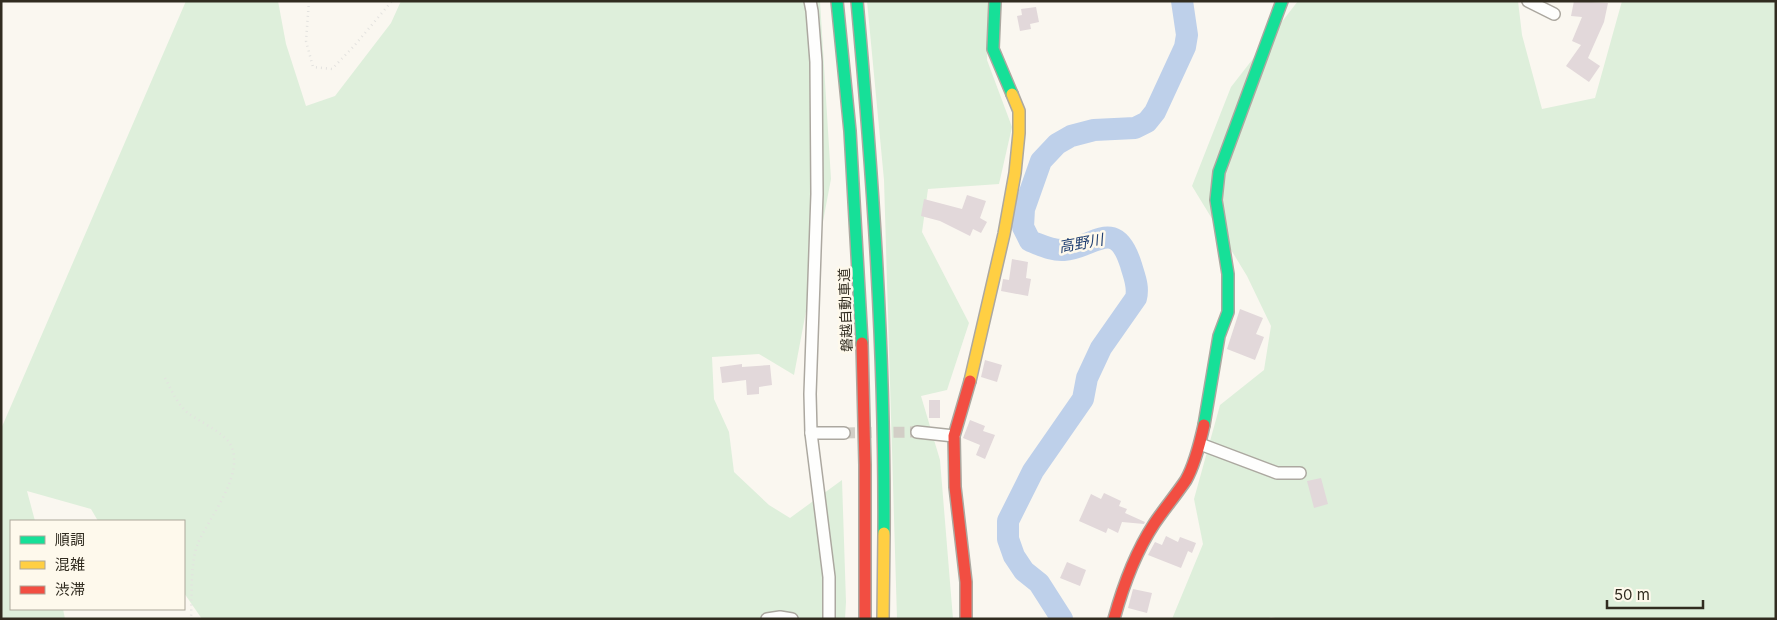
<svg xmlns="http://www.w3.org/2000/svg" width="1777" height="620" font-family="Inter,'Noto Sans JP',sans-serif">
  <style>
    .green { fill: #deefdb }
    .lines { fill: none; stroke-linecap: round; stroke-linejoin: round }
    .river { stroke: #bed0ea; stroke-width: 22 }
    .building { fill: #e2d8da }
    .street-tunnel { stroke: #d2cec6; stroke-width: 11; stroke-dasharray: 11 5.5; stroke-linecap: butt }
    .street-casing { stroke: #aca8a0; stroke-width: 14 }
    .fast-casing { stroke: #aca8a0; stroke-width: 14 }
    .slow-casing { stroke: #aca8a0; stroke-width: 14 }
    .jam-casing { stroke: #aca8a0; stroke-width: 14 }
    .path { stroke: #e3e2df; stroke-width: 2.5; stroke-dasharray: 1 4; stroke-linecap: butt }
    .street { stroke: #fefefd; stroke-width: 11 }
    .fast { stroke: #16e098; stroke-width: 11 }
    .slow { stroke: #ffcf43; stroke-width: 11 }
    .jam { stroke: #f24e42; stroke-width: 11 }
    .labels { text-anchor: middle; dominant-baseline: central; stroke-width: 5; stroke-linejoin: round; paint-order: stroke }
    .street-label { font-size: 14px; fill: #312c20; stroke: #fef9ec }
    .water-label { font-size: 15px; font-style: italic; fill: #224173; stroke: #fef9ec }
  </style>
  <rect width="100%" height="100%" fill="#faf7f0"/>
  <g class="green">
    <path d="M186,1H278L286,44L306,106L335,96L391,23L401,1H820L831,179L794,375L759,354L712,357L714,399L729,432L734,472L769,505L790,518L842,480L846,602L845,619H202L184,593V521H98L91,509L27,491L35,521H11V609H63L65,619H1V429Z"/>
    <path d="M867,1H989L987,60L1012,127L999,184L928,189L922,232L969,323L947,390L921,396L940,460L953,619H897L884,180Z"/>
    <path d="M1298,1H1518L1522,35L1542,109L1595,98L1622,1H1776V619H1280L1271,617L1267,619H1172L1203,544L1194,499L1220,405L1264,370L1271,326L1247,276L1192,186L1231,87Z"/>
  </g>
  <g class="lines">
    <path class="river" d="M1062,619L1039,583L1024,571L1014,556L1008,539V521L1033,471L1083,399L1087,378L1101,348L1136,298C1139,286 1134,276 1131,265C1115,215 1094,248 1064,250C1052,251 1041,245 1030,241L1023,227L1024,209L1041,161L1057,144L1071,136L1094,130L1135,128L1147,122L1155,112L1185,47L1187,35L1182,1"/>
  </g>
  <g class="building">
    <path d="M1574,1L1608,3L1604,22L1588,58L1600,66L1589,82L1566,66L1581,45L1572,41L1582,17L1571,16Z"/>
    <path d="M1036,7L1039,22L1030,24L1031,29L1020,31L1017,16L1022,15L1021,9Z"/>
    <path d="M967,195L986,201L980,218L987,222L981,233L973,229L970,236L940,221L921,216L924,199L962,209Z"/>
    <path d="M1012,259L1028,262L1026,278L1031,279L1028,296L1001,291L1003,279L1009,280Z"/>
    <path d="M1240,309L1263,318L1256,334L1264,337L1255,360L1227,349Z"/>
    <path d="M985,360L1002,365L997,382L981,377Z"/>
    <path d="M742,364V367L770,365L772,385L759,387V394L747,395L746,380L722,383L720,367Z"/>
    <rect x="929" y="400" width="11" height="18"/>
    <path d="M970,420L985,426L983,431L995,435L985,459L976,455L980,445L963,438Z"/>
    <path d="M1321,478L1328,504L1314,508L1307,481Z"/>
    <path d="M1104,493L1121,501L1119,506L1127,509L1125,513L1145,522L1144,524L1122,522L1118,533L1108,528L1106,533L1079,521L1091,494L1101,499Z"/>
    <path d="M1166,536L1178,542L1180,537L1196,543L1192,553L1188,551L1181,568L1148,555L1155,542L1162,545Z"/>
    <path d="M1067,562L1086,570L1080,586L1060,578Z"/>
    <path d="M1133,589L1152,593L1147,613L1128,608Z"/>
  </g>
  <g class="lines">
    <path class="street-tunnel" d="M844,433L917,432"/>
    <g class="street-casing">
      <g id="street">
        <path d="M810,1L812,11L816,62L817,194L810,394L811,433"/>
        <path d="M1528,1L1554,14"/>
        <path d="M917,432L954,436"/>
        <path d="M1200,444L1277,473H1300"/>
        <path d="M767,619L780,617L792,619"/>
        <path d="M829,619V577L811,433H844"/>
      </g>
    </g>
    <g class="fast-casing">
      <g id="fast">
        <path d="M837,1L850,131L862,343"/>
        <path d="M857,1C873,178 885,355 884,533"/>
        <path d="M995,1L993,49L1012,94"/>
        <path d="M1204,425L1219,336L1228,312V274L1216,200L1219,172L1282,1"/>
      </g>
    </g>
    <g class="slow-casing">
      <g id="slow">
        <path d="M970,381L1004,234L1015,173L1019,133V111L1012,94"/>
        <path d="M883,619L884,533"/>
      </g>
    </g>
    <g class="jam-casing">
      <g id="jam">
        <path d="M862,343L865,465V619"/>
        <path d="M966,619V582L955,487L954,436L970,381"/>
        <path d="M1114,619C1123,586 1135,553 1154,524C1164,509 1176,495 1186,480C1195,464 1200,443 1204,425"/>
      </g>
    </g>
    <g class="path">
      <path d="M309,1L306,41L313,67L332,69L354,46L392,1"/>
      <path d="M165,378C172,391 177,404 188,413C201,423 227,433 232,448C243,477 209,518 198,543C190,561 192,599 191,619"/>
    </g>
    <use href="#street" class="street"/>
    <use href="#fast" class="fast"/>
    <use href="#slow" class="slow"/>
    <use href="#jam" class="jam"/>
  </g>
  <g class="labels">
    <g class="street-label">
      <text transform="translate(845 310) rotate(-92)">磐越自動車道</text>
    </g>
    <g class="water-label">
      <text transform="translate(1081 243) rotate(-10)">高野川</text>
    </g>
  </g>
  <rect width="1777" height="620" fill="none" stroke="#312c20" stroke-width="5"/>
  <rect x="10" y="520" width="175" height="90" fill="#fef9ec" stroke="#aca79a"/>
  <rect x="20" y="536" width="25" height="8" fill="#16e098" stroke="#aca79a"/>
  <text x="55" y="545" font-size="15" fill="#312c20">順調</text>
  <rect x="20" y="561" width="25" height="8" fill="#ffcf43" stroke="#aca79a"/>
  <text x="55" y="570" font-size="15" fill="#312c20">混雑</text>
  <rect x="20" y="586" width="25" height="8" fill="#f24e42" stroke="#aca79a"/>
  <text x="55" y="595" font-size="15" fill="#312c20">渋滞</text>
  <path d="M1607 600v8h96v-8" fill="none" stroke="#312c20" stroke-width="2.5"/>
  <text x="1614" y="600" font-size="15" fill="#312c20" stroke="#fef9ec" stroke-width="4" paint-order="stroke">50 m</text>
</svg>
